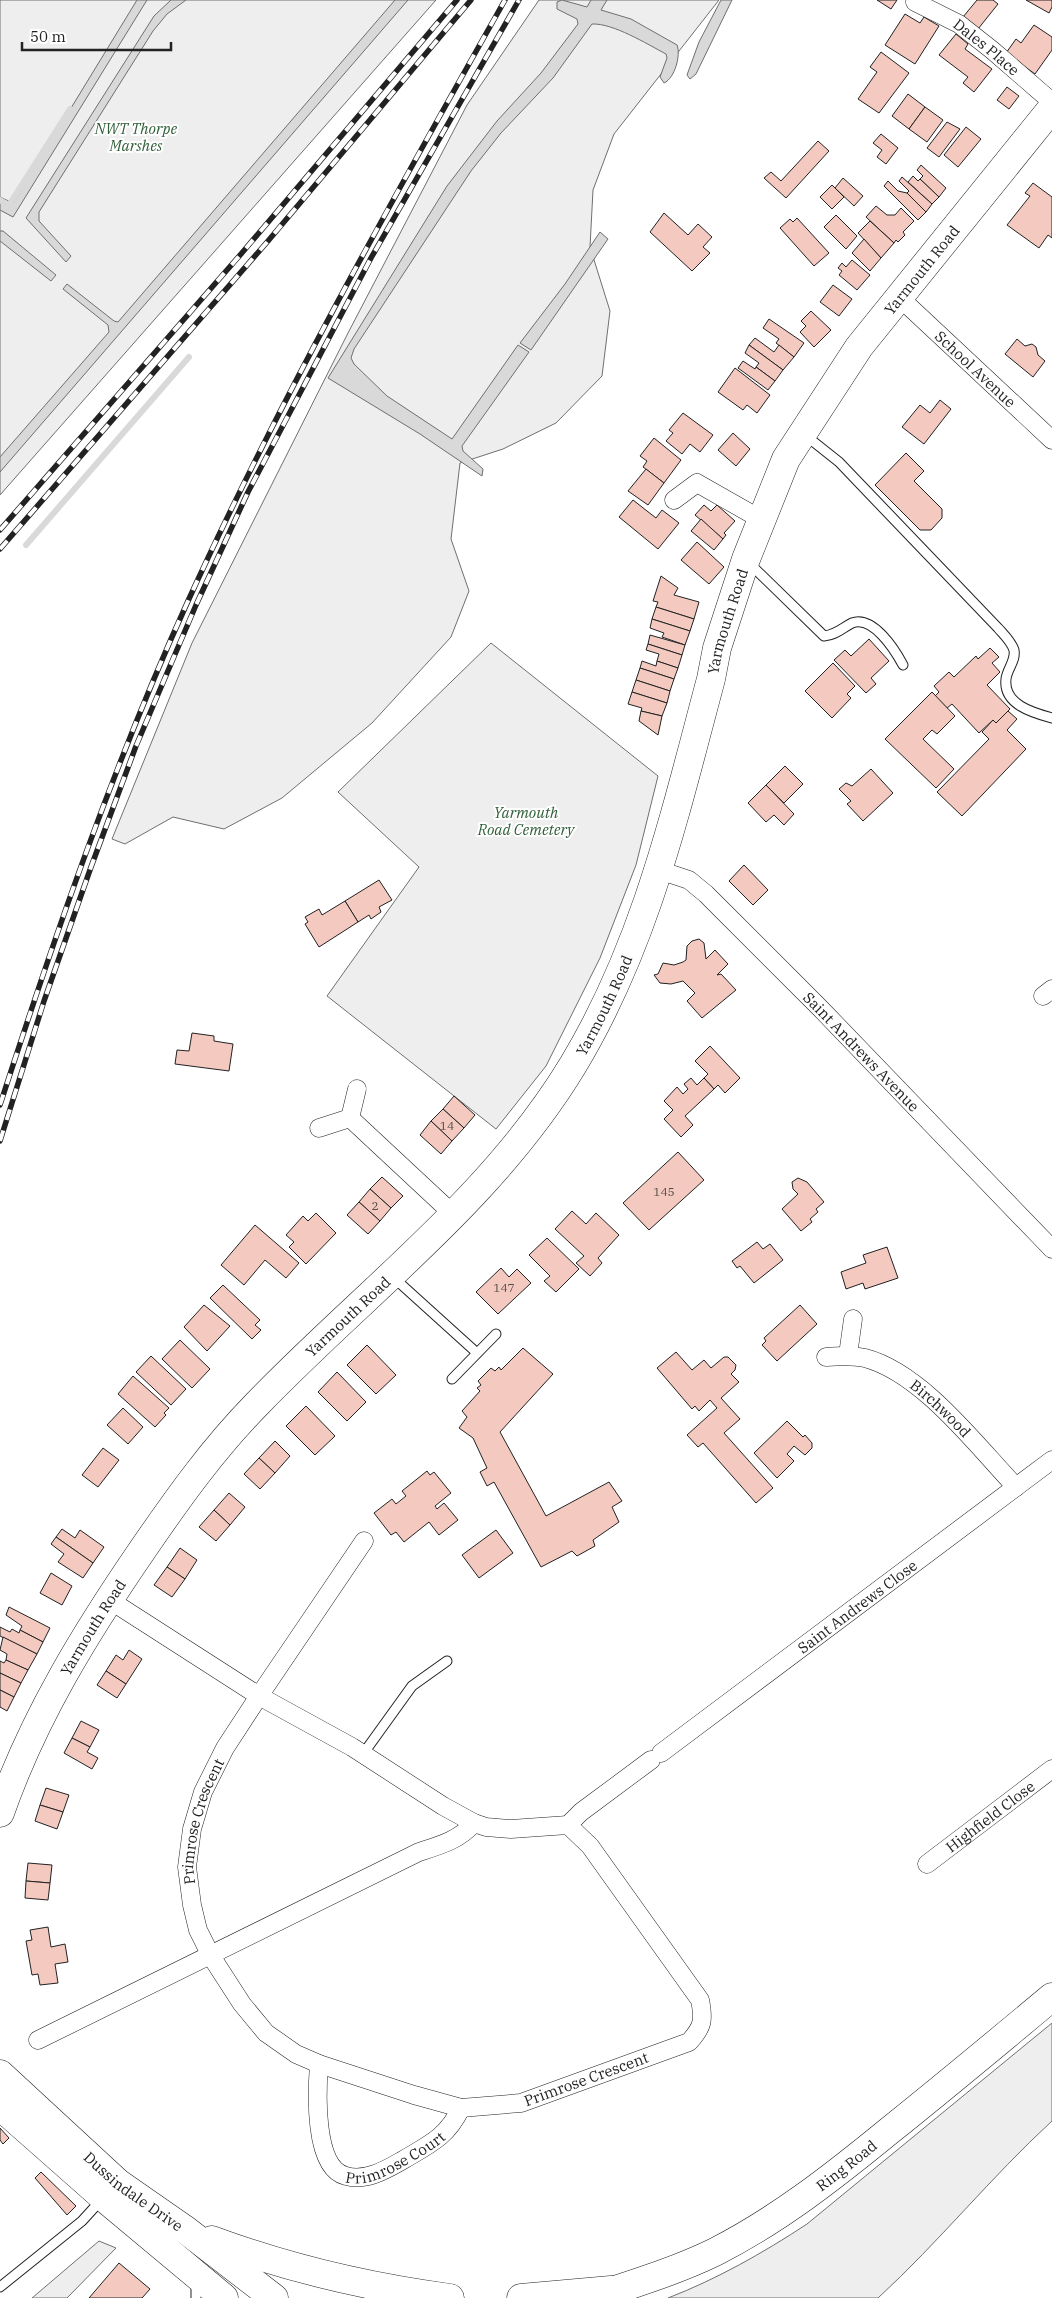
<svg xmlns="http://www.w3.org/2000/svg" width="1052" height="2298" font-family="'IBM Plex Serif',serif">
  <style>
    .green { fill: #eee; stroke: #6f6f6f }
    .water { fill: #d9d9d9; stroke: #6f6f6f }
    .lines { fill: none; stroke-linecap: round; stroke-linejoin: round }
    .stream { stroke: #d9d9d9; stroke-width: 6 }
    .building { fill: #f3c9c0; stroke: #222 }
    .service-casing { stroke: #222; stroke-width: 11 }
    .minor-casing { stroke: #222; stroke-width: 19 }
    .primary-casing { stroke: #222; stroke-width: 29 }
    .trunk-casing { stroke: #222; stroke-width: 29 }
    .service { stroke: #fff; stroke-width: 9 }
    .minor { stroke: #fff; stroke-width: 18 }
    .primary { stroke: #fff; stroke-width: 28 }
    .trunk { stroke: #fff; stroke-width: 28 }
    .rail-casing { stroke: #222; stroke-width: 5.5 }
    .rail { stroke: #fff; stroke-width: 4; stroke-dasharray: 11; stroke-linecap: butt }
    .labels { text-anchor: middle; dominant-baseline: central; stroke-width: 4; stroke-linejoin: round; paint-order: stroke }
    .number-label { font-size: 12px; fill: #564c4a }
    .street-label { font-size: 15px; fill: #222; stroke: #fff }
    .park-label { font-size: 15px; font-style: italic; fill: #2f5e38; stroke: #fff }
  </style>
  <rect width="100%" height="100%" fill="#fff"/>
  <g class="green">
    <path d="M0,0H436L0,495Z"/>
    <path d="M539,0H719L614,134L593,190L590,247L610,311L602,376L556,423L503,449L460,463L451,539L469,591L451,637L372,723L282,798L224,829L173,817L125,844L112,839L192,643L348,333L467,105Z"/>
    <path d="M491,643L658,776L636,865L600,958L546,1066L496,1129L327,996L419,867L338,792Z"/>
    <path d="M1052,2023V2121C991,2177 939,2242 878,2298H668C717,2279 763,2253 807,2224Z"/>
    <path d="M99,2241L116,2248L67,2298H32Z"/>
  </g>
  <g class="water">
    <path d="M137,0H147L13,217L0,210V197L13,203Z"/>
    <path d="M171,0H186L167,14L153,31L39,212V221L71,256L66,262L26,218L154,16Z"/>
    <path d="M395,0H408L0,472V457L109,332L108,325L63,289L67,284L114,321L118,322Z"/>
    <path d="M562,0L587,7L591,0H607L601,10L631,19L677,45C681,55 675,78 664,83L660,77L667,58L666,54C647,44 613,23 592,24L553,78L501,133L471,171L354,349L351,358L354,364L387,396L452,439L518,345L529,352L462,446L463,451L483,469L482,476L420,434L328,378L447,186L497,121L541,73L578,24L577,19L557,9V2Z"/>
    <path d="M721,0H732L696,74L690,79L687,75L699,42Z"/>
    <path d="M0,231H3L56,275L51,281L0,241Z"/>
    <path d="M600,232L608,239L531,350L520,343L565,284Z"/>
  </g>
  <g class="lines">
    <g class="stream">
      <path d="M0,200L9,205L70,109"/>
      <path d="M26,545L189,357"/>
    </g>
  </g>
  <g class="building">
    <path d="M877,0H897L891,9Z"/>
    <path d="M977,0H993L998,4L978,29L963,17Z"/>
    <path d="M1026,0H1052V7L1049,13Z"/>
    <path d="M905,14L920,23L924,17L939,26L915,64L885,45Z"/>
    <path d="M1034,25L1052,37V50L1035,74L1006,53L1016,39L1021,43Z"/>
    <path d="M956,34L968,44L965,49L992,69L974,92L963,83L968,77L939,55Z"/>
    <path d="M881,52L909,73L879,113L858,99L877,72L870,67Z"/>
    <path d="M1007,87L1019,96L1009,109L997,100Z"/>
    <path d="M908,94L925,107L909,129L892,116Z"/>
    <path d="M925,107L943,120L927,142L909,129Z"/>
    <path d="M947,122L960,129L939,157L927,148Z"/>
    <path d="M966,127L981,139L958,167L944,155Z"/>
    <path d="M881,134L898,148L886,164L877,157L882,150L873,143Z"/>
    <path d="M818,141L829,151L786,198L764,178L771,172L781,181Z"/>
    <path d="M921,165L946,188L939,197L920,179L923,176L917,170Z"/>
    <path d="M913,176L918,181L920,179L939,197L932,204L908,182Z"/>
    <path d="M902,177L932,204L926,212L907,193L909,191L899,181Z"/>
    <path d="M843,178L863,196L854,206L835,188Z"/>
    <path d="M888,181L898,191L907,193L926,212L918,220L884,186Z"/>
    <path d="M1033,183L1052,197V238L1048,235L1039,248L1007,225L1030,196L1025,193Z"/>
    <path d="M832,185L844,197L832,209L820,197Z"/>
    <path d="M876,206L887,215H895L901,208L914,221L903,232L905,235L898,242L896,240L894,243L866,217Z"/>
    <path d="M664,213L688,235L698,224L712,237L703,247L710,253L692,271L650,232Z"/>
    <path d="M836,215L857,236L846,249L824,227Z"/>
    <path d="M797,218L829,253L814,266L780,228L790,219L793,222Z"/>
    <path d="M870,221L894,243L881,258L858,233Z"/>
    <path d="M864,239L881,258L870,271L852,253Z"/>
    <path d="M852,260L870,275L857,290L839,275L842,271L838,268L842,263L846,267Z"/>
    <path d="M833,285L852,299L839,316L820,302Z"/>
    <path d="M811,311L831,330L814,347L800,332L806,326L801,321Z"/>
    <path d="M769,319L804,343L794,357L776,343L779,339L763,328Z"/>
    <path d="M755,338L774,352L779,345L794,357L783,370L749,345Z"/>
    <path d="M1017,339L1025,346L1032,344L1036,347L1038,355L1045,361L1033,377L1005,354Z"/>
    <path d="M749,345L783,370L775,381L756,367L759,363L745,353Z"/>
    <path d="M743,361L755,369L756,367L775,381L768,390L738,368Z"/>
    <path d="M735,368L770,395L757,413L747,405L743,410L718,392Z"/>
    <path d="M940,400L951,409L924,444L902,427L920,405L930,413Z"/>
    <path d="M683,413L713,435L700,452L690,444L682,454L666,441L673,433L669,430Z"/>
    <path d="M733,433L750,449L736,466L718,450Z"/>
    <path d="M654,438L681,460L664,483L643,467L647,461L640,456Z"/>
    <path d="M906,453L924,471L914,481L942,509V518L931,530H920L875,485Z"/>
    <path d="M646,469L664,483L648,505L628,491Z"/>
    <path d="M633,500L656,518L662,510L679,523L658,549L619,517Z"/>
    <path d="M704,505L711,511L717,505L735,521L724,533L726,535L723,539L695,515Z"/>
    <path d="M701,519L723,539L714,550L691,531Z"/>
    <path d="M697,542L724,567L709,584L681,560Z"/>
    <path d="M661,576L678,588L674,595L699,602L694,619L656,607L658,602L653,601Z"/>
    <path d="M656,607L694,619L690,631L652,619Z"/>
    <path d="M652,619L690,631L685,645L662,637L664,633L650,628Z"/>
    <path d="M650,635L685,645L682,655L648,644Z"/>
    <path d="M869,639L889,661L871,678L876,684L866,693L834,660L845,650L851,656Z"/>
    <path d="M648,644L682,655L678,668L657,661L659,654L646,650Z"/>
    <path d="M990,648L999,657L992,663L1000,672L987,685L1010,709L996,723L993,720L979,733L952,704L947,708L935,696L939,692L934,686L949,672L954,677L976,656L978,659Z"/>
    <path d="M642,661L656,666L657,661L678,668L674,679L640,668Z"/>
    <path d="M833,663L855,686L847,694L851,698L832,718L805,691Z"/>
    <path d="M640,668L674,679L670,691L636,680Z"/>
    <path d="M636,680L670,691L667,703L632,692Z"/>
    <path d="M632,692L667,703L662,716L641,711L642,708L628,704Z"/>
    <path d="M932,692L955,716L937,734L932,730L923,739L954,769L936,788L885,739Z"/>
    <path d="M641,711L662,716L658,735L639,721Z"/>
    <path d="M1008,711L1017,719L1007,730L1026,749L962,816L937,792L989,739L982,732L993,720L996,723Z"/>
    <path d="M785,766L803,784L784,803L766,785Z"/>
    <path d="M871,769L893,793L863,821L847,804L851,801L839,789L846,783L852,786Z"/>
    <path d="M766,785L794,814L784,825L774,815L766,822L748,803Z"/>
    <path d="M744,865L768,890L753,905L729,881Z"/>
    <path d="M379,880L392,900L379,907L381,912L371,919L369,915L358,922L345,901Z"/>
    <path d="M345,901L358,922L319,947L305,924L308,922L305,917L319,909L322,915Z"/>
    <path d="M699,939L704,943L706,959L715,950L728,964L717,975L721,974L736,990L702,1018L687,1001L695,993L683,981L671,984L660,983L654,975L658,974L663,963L674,965L683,962L686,960L687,946L692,941Z"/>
    <path d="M192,1033L214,1036V1041L233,1044L229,1071L175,1064L177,1050L189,1051Z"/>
    <path d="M710,1046L740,1078L725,1093L718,1085L714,1089L704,1078L708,1074L695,1061Z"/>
    <path d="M691,1078L697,1085L704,1078L714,1089L685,1116L693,1125L681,1137L664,1119L673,1110L664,1101L677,1087L683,1094L688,1089L684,1084Z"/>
    <path d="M454,1096L475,1115L464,1128L443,1109Z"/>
    <path d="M443,1109L464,1128L452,1141L431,1121Z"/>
    <path d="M431,1121L452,1141L441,1154L420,1135Z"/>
    <path d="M678,1152L704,1180L649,1230L623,1203Z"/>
    <path d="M382,1177L403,1196L391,1208L370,1189Z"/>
    <path d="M798,1178L807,1182L824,1202L816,1209L818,1212L810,1219L812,1222L801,1231L782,1209L798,1194L793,1189L792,1182Z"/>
    <path d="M370,1189L391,1208L380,1221L359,1202Z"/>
    <path d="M359,1202L380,1221L368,1234L347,1215Z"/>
    <path d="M572,1211L586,1224L596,1213L619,1235L598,1258L602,1263L590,1276L576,1263L584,1256L555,1229Z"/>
    <path d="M316,1213L336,1233L306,1264L289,1247L294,1242L286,1235L303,1216L308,1221Z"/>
    <path d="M255,1225L299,1263L286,1278L265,1260L244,1285L221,1265Z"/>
    <path d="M547,1238L579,1269L556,1292L544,1281L550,1276L529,1255Z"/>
    <path d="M757,1242L763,1249L770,1244L783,1260L754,1283L740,1266L737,1268L732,1261Z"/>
    <path d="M887,1247L898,1278L865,1289L863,1283L846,1289L841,1272L866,1263L863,1255Z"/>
    <path d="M501,1268L509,1277L517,1269L531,1283L498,1314L476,1292Z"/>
    <path d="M223,1285L260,1320L255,1325L261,1330L252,1339L210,1298Z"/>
    <path d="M204,1305L230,1326L207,1351L184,1327Z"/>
    <path d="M800,1305L817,1324L777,1361L762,1345L766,1341L764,1338Z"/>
    <path d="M180,1340L210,1369L192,1388L162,1359Z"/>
    <path d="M367,1345L396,1375L376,1394L347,1365Z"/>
    <path d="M523,1348L553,1374L500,1432L546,1516L609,1482L622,1501L612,1507L619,1522L593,1540L595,1546L577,1556L572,1551L541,1567L494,1482L487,1486L480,1472L487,1468L473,1438L459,1428L467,1417L462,1411L480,1391L477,1388L481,1385L478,1381L491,1368L495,1371L499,1367L501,1370Z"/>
    <path d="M676,1352L692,1370L704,1360L711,1368L724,1357H728L736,1365L735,1370L731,1374L739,1382L721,1398L740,1419L724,1433L773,1488L756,1503L703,1443L698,1447L687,1435L717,1408L710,1400L699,1411L695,1406L692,1409L657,1368Z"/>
    <path d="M151,1356L186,1389L171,1405L136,1372Z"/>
    <path d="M337,1372L366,1402L347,1421L318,1392Z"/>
    <path d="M133,1376L169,1408L164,1413L166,1415L155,1427L118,1394Z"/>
    <path d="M306,1406L335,1436L315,1455L286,1426Z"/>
    <path d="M123,1408L143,1427L128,1444L107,1425Z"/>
    <path d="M787,1421L803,1437L805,1435L812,1443V1448L805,1455L794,1446L787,1454L794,1461L777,1478L754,1453Z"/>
    <path d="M275,1441L290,1456L275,1473L259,1458Z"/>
    <path d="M103,1448L119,1460L98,1487L82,1475Z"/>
    <path d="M259,1458L275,1473L260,1489L244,1474Z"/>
    <path d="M427,1471L430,1475L434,1472L451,1493L435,1506L437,1509L444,1503L458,1520L439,1535L429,1522L404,1542L396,1532L391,1535L374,1513L392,1499L396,1504L406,1496L402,1491Z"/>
    <path d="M229,1493L245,1507L230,1525L214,1510Z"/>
    <path d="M214,1510L230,1525L216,1541L199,1527Z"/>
    <path d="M62,1529L75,1538L80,1530L104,1547L93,1563L56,1537Z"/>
    <path d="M496,1530L513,1553L479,1578L462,1555Z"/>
    <path d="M56,1537L93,1563L83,1578L58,1562L64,1554L51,1544Z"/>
    <path d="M180,1548L197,1560L185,1579L167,1567Z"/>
    <path d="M167,1567L185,1579L172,1597L154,1585Z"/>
    <path d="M51,1573L72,1586L62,1605L40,1593Z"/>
    <path d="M9,1607L50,1628L43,1642L20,1630L22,1626L6,1615Z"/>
    <path d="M0,1627L10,1632L12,1629L19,1633L20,1630L43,1642L37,1654L0,1636Z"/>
    <path d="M3,1637L37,1654L28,1670L6,1660L7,1654L0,1650Z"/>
    <path d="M129,1650L142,1659L126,1684L106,1671L116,1655L123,1660Z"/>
    <path d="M6,1660L28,1670L21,1683L0,1673V1661L4,1663Z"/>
    <path d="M106,1671L126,1684L117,1698L97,1685Z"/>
    <path d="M0,1673L21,1683L14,1697L0,1690Z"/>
    <path d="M0,1690L14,1697L7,1711L0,1707Z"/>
    <path d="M81,1721L99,1730L90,1747L72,1738Z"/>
    <path d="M72,1738L90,1747L87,1752L98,1758L92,1769L64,1753Z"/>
    <path d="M46,1788L69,1795L63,1812L40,1805Z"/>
    <path d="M40,1805L63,1812L57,1829L35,1821Z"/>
    <path d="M28,1863L52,1865L50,1883L26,1881Z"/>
    <path d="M26,1881L50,1883L48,1900L25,1898Z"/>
    <path d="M48,1927L51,1947L65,1944L68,1962L55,1964L58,1983L40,1985L38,1974L32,1975L26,1941L32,1940L30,1930Z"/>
    <path d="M0,2128L9,2138L3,2144L0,2140Z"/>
    <path d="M41,2172L76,2206L67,2215L35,2178Z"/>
    <path d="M119,2263L150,2289L142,2298H89Z"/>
  </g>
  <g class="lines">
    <g class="service-casing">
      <g id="service">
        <path d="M805,435L839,462L998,628C1004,635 1011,641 1014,650C1016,661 1007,669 1006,679C1003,705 1034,713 1052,718"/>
        <path d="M749,563L824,636C836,635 842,628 852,623C873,615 895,650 903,665"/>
        <path d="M393,1277L477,1353"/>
        <path d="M452,1379L496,1334"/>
        <path d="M363,1754L412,1686L447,1661"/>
        <path d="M0,2287L82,2221L102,2199"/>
        <path d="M196,2298V2281"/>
      </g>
    </g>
    <g class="minor-casing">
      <g id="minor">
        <path id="s1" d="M915,2L959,24L992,50L1052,102"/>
        <path id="s2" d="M899,297L1052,440"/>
        <path d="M674,500L697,483L762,520"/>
        <path id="s3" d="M659,870L689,880L706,894L820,1008L1052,1249"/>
        <path d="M1043,996L1052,989"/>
        <path d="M357,1089L350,1118L454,1215"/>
        <path d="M319,1128L350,1118"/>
        <path d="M848,1355L853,1319"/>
        <path id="s4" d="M826,1357C839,1356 852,1355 865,1358C922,1373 976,1445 1016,1487"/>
        <path id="s5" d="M108,1599L259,1696L352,1747L443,1806L474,1823L486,1827L511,1829L568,1825L590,1846L700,2000C704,2020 703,2027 689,2042L521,2103L461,2108L414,2095L319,2064L296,2054L266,2033L242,2004L211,1956L198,1930L192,1905L187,1867L192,1829L203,1792L225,1748L259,1696L364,1541"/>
        <path id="s6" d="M661,1753L1052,1460"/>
        <path d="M568,1825L581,1812L651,1760"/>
        <path id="s7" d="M927,1864L1052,1769"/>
        <path d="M38,2040L419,1852C441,1845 459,1840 474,1823"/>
        <path id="s8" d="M319,2064C317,2090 313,2168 346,2176C366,2182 387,2169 403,2160C430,2144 447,2137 461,2108"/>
      </g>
    </g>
    <g class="primary-casing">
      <g id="primary">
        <path id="s9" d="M0,1813C33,1718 86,1632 143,1549C178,1498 213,1449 257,1404C364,1293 492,1199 573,1065C646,944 675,813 711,679L717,648L746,559L786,459L859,347L1052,108"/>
      </g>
    </g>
    <g class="trunk-casing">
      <g id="trunk">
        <path id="s10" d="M0,2074L118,2183L187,2231L274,2298"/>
        <path d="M0,2106L103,2197L224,2298"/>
        <path d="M212,2240C290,2269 368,2287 450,2298"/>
        <path d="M521,2298L611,2290"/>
        <path id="s11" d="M591,2298C633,2284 676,2271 715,2252C778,2220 834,2176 889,2131C944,2087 998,2042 1052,1997"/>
      </g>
    </g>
    <use href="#service" class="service"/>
    <use href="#minor" class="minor"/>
    <use href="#primary" class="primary"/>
    <use href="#trunk" class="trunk"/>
    <g class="rail-casing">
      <g id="rail">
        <path d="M0,530L241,254L457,0"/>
        <path d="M0,549L268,241L471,0"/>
        <path d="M0,1105C55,935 114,764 188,601C282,395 394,197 505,0"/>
        <path d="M0,1141L44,1001L91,867L136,746L196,605L248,492L371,258L519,0"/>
      </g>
    </g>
    <use href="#rail" class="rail"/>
  </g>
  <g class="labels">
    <g class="number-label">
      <text x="447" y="1125">14</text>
      <text x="664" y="1191">145</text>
      <text x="375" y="1205">2</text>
      <text x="504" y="1287">147</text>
    </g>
    <g class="street-label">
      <text stroke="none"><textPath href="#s1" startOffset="85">Dales Place</textPath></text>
      <text stroke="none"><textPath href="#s9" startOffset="1828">Yarmouth Road</textPath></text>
      <text stroke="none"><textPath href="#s2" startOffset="105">School Avenue</textPath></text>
      <text stroke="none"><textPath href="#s9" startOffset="1422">Yarmouth Road</textPath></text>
      <text stroke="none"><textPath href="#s9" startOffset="1018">Yarmouth Road</textPath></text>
      <text stroke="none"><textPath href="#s3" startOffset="275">Saint Andrews Avenue</textPath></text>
      <text stroke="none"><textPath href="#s9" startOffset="612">Yarmouth Road</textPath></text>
      <text stroke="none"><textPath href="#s4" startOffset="131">Birchwood</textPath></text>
      <text stroke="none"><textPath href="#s6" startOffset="245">Saint Andrews Close</textPath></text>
      <text stroke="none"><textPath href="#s9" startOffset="208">Yarmouth Road</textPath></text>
      <text stroke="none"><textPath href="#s7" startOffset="79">Highfield Close</textPath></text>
      <text stroke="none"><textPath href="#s5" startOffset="1475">Primrose Crescent</textPath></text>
      <text transform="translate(586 2079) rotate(-20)">Primrose Crescent</text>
      <text stroke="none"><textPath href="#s8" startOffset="176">Primrose Court</textPath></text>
      <text stroke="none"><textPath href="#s11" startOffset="290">Ring Road</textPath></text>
      <text stroke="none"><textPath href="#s10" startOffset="178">Dussindale Drive</textPath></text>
    </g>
    <g class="park-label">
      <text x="136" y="128">NWT Thorpe<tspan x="136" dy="17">Marshes</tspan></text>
      <text x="526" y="812">Yarmouth<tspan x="526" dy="17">Road Cemetery</tspan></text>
    </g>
  </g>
  <path d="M22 42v8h149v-8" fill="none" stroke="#222222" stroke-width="2.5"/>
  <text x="30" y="42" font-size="15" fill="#222222" stroke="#ffffff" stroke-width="4" paint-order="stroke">50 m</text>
</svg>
